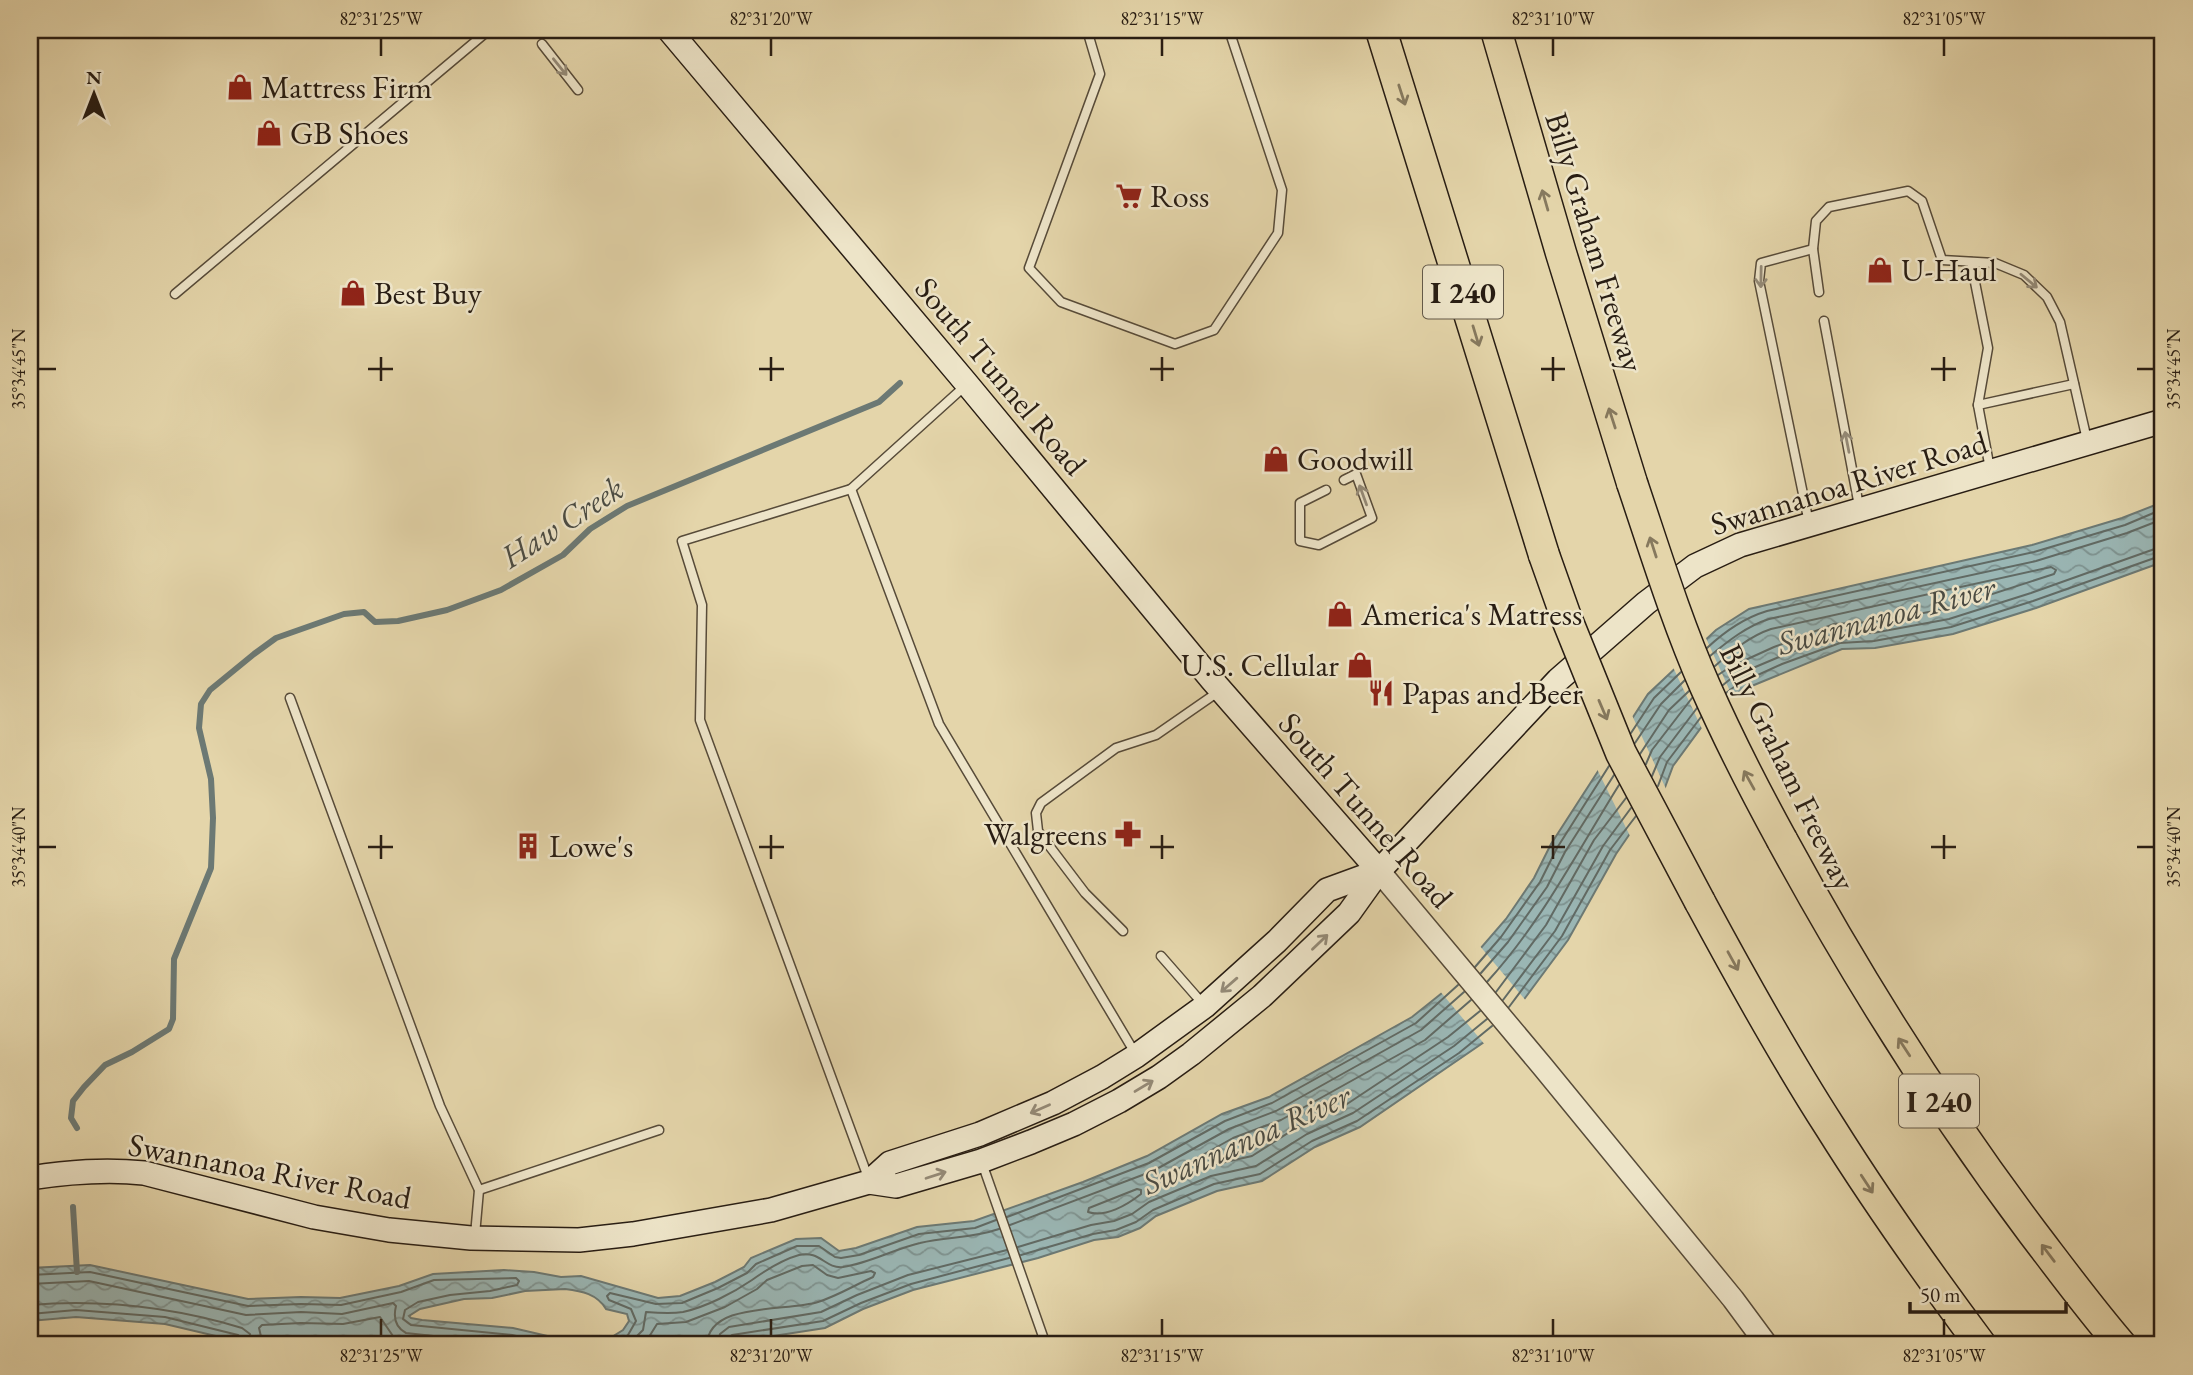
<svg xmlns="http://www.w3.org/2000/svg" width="2193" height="1375" font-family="'EB Garamond',serif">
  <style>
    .water { fill: url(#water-waves); stroke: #6c7974; stroke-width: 2; fill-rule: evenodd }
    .pier { fill: #e4d5aa }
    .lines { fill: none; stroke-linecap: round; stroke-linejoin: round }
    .shore { stroke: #616a64; stroke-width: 2 }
    .stream { stroke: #6c7974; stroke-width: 6 }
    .service-casing { stroke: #574b39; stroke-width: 11 }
    .tertiary-casing { stroke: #574b39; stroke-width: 24 }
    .secondary-casing { stroke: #281d13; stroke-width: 26 }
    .motorway-casing { stroke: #281d13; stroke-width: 33 }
    .service { stroke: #ede4c8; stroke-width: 8 }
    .tertiary { stroke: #ede4c8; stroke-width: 21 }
    .secondary { stroke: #ede4c8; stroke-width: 23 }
    .motorway { stroke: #e4d5aa; stroke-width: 30 }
    .motorway-bridge-casing { stroke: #281d13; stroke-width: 33; stroke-linecap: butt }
    .motorway-bridge { stroke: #e4d5aa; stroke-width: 30 }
    .oneway { stroke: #948a77 }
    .oneway2 { stroke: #86795e }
    .ticks { fill: none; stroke: #281d13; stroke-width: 2.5 }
    .labels { text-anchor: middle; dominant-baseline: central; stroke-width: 5; stroke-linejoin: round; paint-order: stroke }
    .shield { fill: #ede4c8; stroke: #635949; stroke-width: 2 }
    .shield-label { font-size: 30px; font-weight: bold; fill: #281d13 }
    .poi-label { font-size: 32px; fill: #281d13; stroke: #ede4c8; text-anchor: start }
    .street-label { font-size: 32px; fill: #281d13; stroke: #ede4c8 }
    .water-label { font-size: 33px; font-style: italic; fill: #4a4b43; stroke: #ede4c8 }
    .neatline { fill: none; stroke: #281d13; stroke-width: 2.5 }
    .ticks-label { font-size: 18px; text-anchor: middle; fill: #281d13 }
  </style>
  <defs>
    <pattern id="water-waves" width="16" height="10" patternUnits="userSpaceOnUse" patternTransform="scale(1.75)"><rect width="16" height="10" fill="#9ab6b4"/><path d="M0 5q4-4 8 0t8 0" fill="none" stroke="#7e9391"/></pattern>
  </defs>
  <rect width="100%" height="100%" fill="#e4d5aa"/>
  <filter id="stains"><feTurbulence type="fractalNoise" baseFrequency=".00286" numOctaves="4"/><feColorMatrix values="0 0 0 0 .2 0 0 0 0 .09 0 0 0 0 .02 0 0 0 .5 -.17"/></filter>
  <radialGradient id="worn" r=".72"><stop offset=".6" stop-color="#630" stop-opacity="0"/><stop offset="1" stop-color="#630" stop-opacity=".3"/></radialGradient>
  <path class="water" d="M2163,502V561L2157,564L2036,608L1953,634L1875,648L1842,649L1742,690L1722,705L1706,721L1673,766L1661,798L1631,832L1616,854L1568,940L1522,1002L1490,1038L1360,1127L1315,1147L1262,1181L1217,1191L1156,1216L1140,1228L1118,1237L1094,1240L1038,1258L913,1290L863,1309L825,1328L714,1345H254L165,1324L76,1317L30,1321V1268L90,1265L248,1299L301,1297L340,1298L399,1286L433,1274L504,1270L534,1272L561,1277L581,1276L658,1298L680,1296L715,1282L744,1267L751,1258L796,1239L821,1238L839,1251L856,1248L917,1227L974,1221L1083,1182L1147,1156L1222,1114L1269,1097L1412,1017L1442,993L1506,919L1534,878L1551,844L1648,694L1716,630L1749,609L2032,545L2122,518ZM565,1289C582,1291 597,1294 606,1309L627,1314L629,1321L623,1330L602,1343L582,1344L513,1328L422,1320L411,1318L409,1316L420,1309L464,1299L492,1298L525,1291Z"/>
  <g class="pier">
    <path d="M1705,636L1734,700L1703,731L1672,665Z"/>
    <path d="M1631,713L1667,791L1664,800L1631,838L1596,767Z"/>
    <path d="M1479,945L1527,1002L1486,1046L1439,990Z"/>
  </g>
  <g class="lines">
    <g class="shore">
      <path d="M1707,648C1724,632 1744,618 1767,611L2034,552L2125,525L2163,509"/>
      <path d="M1710,656C1728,641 1747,626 1769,619L2036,561L2127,533L2163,519"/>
      <path d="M1715,666C1732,651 1750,636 1771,629L2051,567L2056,570L2054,574L1946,609L1872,622L1834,624L1774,647L1730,667L1718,675"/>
      <path d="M1723,685L1734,676L1779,657L1838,634L1873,633L1949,619L2031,593L2163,546"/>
      <path d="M1726,693L1738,684L1782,664L1840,643L1874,641L1951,627L2033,601L2163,555"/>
      <path d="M1631,733L1654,698L1681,672"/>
      <path d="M1635,743L1661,704L1685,680"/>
      <path d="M1640,754L1669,710L1689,691"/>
      <path d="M1646,764L1652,750L1692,698"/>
      <path d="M1652,776L1660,757L1697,708"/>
      <path d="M1658,786L1667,762L1701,717"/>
      <path d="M1475,967L1501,937L1540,882L1557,848L1609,766"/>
      <path d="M1481,973L1508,942L1547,887L1565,852L1614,775"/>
      <path d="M1487,982C1541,923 1577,852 1619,785"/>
      <path d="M1496,992L1546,925L1594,840L1626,798"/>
      <path d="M1471,1000L1425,1040L1281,1120L1233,1138L1165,1176L1164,1181L1168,1182L1208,1166L1252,1156L1302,1124L1347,1104L1448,1037L1480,1011"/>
      <path d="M1503,1000L1555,931L1603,846L1631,808"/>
      <path d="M1509,1007L1562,936L1610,850L1636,816"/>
      <path d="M1137,1189L1141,1190V1194C1127,1205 1105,1218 1088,1212L1089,1208Z"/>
      <path d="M1007,1217L1149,1163L1225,1121L1272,1103L1416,1023L1458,985"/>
      <path d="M1010,1225L1153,1171L1229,1129L1276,1111L1421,1030L1464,992"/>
      <path d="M1018,1247L1091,1225L1114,1221L1132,1214L1149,1202L1211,1176L1256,1166L1307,1134L1353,1113L1454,1046L1487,1019"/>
      <path d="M1021,1255L1093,1234L1116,1230L1136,1222L1153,1210L1214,1184L1260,1174L1312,1141L1357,1121L1459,1053L1492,1026"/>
      <path d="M30,1275L90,1272L248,1306L301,1304L341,1305L401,1292L434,1280L516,1278L519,1281L517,1285L490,1291L450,1295L418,1302L405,1310L403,1319L411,1325L512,1335L556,1345"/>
      <path d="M30,1284L89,1281L246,1315L301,1312L342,1314L393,1303L396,1306C393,1318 395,1327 406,1333L518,1345"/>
      <path d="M30,1305C103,1299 172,1307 242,1328L250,1334L252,1345"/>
      <path d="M30,1314L76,1310L165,1317L238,1335L242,1339L243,1345"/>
      <path d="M263,1345L259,1328L262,1325L301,1323L343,1324L380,1317L395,1339L415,1345"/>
      <path d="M611,1345L628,1335L636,1321L631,1309L609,1300L607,1296L610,1293L656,1304L682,1303L718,1288L747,1273L756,1264L797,1246H819L835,1257L841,1258L859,1255L919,1234L975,1228L996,1220"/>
      <path d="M628,1345L643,1330L646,1312C658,1313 671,1314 683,1312C706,1307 733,1293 752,1280C766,1270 781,1260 799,1255C820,1250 825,1269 843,1267C870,1263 894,1249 920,1243C947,1236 970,1239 999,1229"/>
      <path d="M644,1345L657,1324L686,1322L725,1307L757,1289L767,1280L802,1266L813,1265L827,1275L838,1278L871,1271L875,1273L873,1277C855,1285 837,1296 818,1302C788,1312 708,1301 707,1345"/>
      <path d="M717,1345L720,1334L729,1327L821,1312L857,1295L908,1275L1007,1250"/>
      <path d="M726,1345L727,1339L732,1335L823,1321L861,1303L911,1284L1009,1258"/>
    </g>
    <g class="stream">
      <path d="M77,1128L71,1118L73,1101L84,1087L105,1065L132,1052L169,1029L173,1019L174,959L211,868L213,818L211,779L199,728L201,704L210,690L254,654L276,638L344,614L364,612L375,622L398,621L447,610L501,590L563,555L590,529L627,506L879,402L900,383"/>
      <path d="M73,1207L77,1272"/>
    </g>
    <g class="service-casing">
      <g id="service">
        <path d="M1087,30L1100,74L1029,268L1061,302L1175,344L1214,330L1278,233L1282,190L1229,30"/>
        <path d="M542,44L578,90"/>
        <path d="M1971,262L1988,348L1978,405L1990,469"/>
        <path d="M1819,292L1813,249L1816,221L1829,207L1908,191L1922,201L1942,260L1995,263L2024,275L2047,297L2060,322L2087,440"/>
        <path d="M175,294L489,30"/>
        <path d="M1824,321L1859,506"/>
        <path d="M1978,405L2074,384"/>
        <path d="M851,489L939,724L1135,1053"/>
        <path d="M1326,490L1300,503V541L1319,545L1372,518L1356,474L1344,480"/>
        <path d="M1809,523L1759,281L1761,263L1813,249"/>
        <path d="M290,698L440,1106L479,1190L475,1235"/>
        <path d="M1123,931L1085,893L1038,831L1036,813L1041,803L1116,748L1156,735L1218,692"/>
        <path d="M1161,956L1203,1004"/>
        <path d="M982,1163L1046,1345"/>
        <path d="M869,1180L700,720L702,605L682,541L851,489L965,386"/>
        <path d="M479,1190L659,1130"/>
      </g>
    </g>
    <g class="tertiary-casing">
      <path id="tertiary" d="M1379,871L1543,1067L1733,1299L1767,1345"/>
    </g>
    <g class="secondary-casing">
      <g id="secondary">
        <path d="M669,30L967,384L1212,680L1379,871"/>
        <path d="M30,1178C69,1172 104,1169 144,1173L314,1217L389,1230L471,1238L579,1240L633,1234L771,1210L869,1182L890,1163L980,1134L1053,1103L1102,1077L1136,1056L1205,1006L1277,941L1327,890L1379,871"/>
        <path d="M869,1182L896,1186L981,1161L1031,1142L1074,1124L1119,1101L1159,1077L1191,1054L1262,996L1349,913L1379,871L1558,680L1646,603L1695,566L1740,545L2163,421"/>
      </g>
    </g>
    <g class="motorway-casing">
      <g id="motorway">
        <path d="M1381,30L1544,555"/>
        <path d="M1496,30L1561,253L1632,483"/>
        <path d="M1782,840C1856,976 1939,1108 2033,1233C2062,1271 2090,1309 2121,1345"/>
        <path d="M1700,902C1741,978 1783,1054 1830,1127C1877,1202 1928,1274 1981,1345"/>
      </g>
    </g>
    <use href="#service" class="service"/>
    <use href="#tertiary" class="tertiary"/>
    <use href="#secondary" class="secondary"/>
    <use href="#motorway" class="motorway"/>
    <g class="motorway-bridge-casing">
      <g id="motorway-bridge">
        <path d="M1632,483C1655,551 1676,620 1705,686C1728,738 1754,789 1782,840"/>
        <path d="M1544,555L1566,617L1621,753L1700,902"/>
      </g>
    </g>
    <use href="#motorway-bridge" class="motorway-bridge"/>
  </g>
  <defs><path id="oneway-shaft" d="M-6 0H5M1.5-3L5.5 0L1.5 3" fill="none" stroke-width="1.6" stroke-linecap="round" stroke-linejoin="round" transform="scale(1.75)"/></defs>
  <g class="oneway">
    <use href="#oneway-shaft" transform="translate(560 67) rotate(51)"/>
    <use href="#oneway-shaft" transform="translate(1761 277) rotate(91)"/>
    <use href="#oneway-shaft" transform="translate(2029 281) rotate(40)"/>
    <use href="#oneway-shaft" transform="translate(1847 442) rotate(-101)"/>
    <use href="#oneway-shaft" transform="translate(1363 495) rotate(-110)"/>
    <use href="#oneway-shaft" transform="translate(1320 942) rotate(-44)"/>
    <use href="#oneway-shaft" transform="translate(1229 985) rotate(139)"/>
    <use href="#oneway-shaft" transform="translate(1144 1086) rotate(-31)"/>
    <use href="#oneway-shaft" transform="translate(1040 1109) rotate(156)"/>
    <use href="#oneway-shaft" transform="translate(936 1175) rotate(-18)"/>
  </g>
  <g class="oneway2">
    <use href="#oneway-shaft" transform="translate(1402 95) rotate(72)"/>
    <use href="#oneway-shaft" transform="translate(1545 200) rotate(-106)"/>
    <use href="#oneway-shaft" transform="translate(1476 336) rotate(73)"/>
    <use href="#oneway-shaft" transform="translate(1612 418) rotate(-108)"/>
    <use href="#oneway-shaft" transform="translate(1653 547) rotate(-108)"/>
    <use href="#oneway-shaft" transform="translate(1603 710) rotate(67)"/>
    <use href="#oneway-shaft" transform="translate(1749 780) rotate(-119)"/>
    <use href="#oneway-shaft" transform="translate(1733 961) rotate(61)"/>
    <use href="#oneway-shaft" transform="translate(1904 1047) rotate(-123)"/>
    <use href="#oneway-shaft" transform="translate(1867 1184) rotate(57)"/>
    <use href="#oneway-shaft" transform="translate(2048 1253) rotate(-127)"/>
  </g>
  <path class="ticks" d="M381,38V56M771,38V56M1162,38V56M1553,38V56M1944,38V56M381,357V381M771,357V381M1162,357V381M1553,357V381M1944,357V381M38,369H56M368,369H393M759,369H784M1150,369H1174M1541,369H1565M1931,369H1956M2137,369H2154M381,835V859M771,835V859M1162,835V859M1553,835V859M1944,835V859M38,847H56M368,847H393M759,847H784M1150,847H1174M1541,847H1565M1931,847H1956M2137,847H2154M381,1319V1336M771,1319V1336M1162,1319V1336M1553,1319V1336M1944,1319V1336"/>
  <defs>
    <g id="shop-bare" transform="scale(2.1)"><path d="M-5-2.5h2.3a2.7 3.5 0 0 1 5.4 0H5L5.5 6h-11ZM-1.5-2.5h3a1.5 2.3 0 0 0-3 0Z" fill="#8f2418" stroke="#ede4c8" stroke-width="2.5" paint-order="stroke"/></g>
    <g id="supermarket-bare" transform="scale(2.1)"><path d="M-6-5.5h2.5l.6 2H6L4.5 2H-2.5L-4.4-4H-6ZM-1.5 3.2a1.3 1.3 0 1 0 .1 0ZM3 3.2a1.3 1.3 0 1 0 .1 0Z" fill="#8f2418" stroke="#ede4c8" stroke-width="2.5" paint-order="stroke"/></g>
    <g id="restaurant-bare" transform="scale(2.1)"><path d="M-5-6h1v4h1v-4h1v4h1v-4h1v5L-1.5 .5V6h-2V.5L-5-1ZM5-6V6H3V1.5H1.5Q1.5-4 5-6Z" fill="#8f2418" stroke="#ede4c8" stroke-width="2.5" paint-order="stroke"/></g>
    <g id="pharmacy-bare" transform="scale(2.1)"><path d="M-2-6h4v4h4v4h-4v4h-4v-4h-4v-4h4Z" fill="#8f2418" stroke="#ede4c8" stroke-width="2.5" paint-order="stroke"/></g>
    <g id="building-bare" transform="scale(2.1)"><path d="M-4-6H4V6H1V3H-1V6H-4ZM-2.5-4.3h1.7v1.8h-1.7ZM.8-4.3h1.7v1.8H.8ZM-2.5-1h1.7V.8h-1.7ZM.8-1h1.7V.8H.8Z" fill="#8f2418" stroke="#ede4c8" stroke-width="2.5" paint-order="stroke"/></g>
  </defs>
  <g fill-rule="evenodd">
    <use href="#shop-bare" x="240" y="87"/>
    <use href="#shop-bare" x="269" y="133"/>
    <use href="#supermarket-bare" x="1129" y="196"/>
    <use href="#shop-bare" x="1880" y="270"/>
    <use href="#shop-bare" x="353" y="293"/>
    <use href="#shop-bare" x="1276" y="459"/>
    <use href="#shop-bare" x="1340" y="614"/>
    <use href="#shop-bare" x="1360" y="665"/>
    <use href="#restaurant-bare" x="1381" y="693"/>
    <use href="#pharmacy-bare" x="1128" y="834"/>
    <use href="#building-bare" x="528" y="846"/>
  </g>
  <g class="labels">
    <g class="shield">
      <rect x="1423" y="265.5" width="80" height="53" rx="5"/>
      <rect x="1899" y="1074.5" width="80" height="53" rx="5"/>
    </g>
    <g class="shield-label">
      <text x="1463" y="292">I 240</text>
      <text x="1939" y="1101">I 240</text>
    </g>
    <g class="poi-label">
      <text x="261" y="87">Mattress Firm</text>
      <text x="290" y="133">GB Shoes</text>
      <text x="1150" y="196">Ross</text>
      <text x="1901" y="270">U-Haul</text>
      <text x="374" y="293">Best Buy</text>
      <text x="1297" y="459">Goodwill</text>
      <text x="1361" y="614">America's Matress</text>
      <text x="1339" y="665" text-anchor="end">U.S. Cellular</text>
      <text x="1402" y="693">Papas and Beer</text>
      <text x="1107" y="834" text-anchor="end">Walgreens</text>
      <text x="549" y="846">Lowe's</text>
    </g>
    <g class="street-label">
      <text transform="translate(1595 242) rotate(73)">Billy Graham Freeway</text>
      <text transform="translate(1001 376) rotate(50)">South Tunnel Road</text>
      <text transform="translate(1849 483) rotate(-17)">Swannanoa River Road</text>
      <text transform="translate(1788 767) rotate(64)">Billy Graham Freeway</text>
      <text transform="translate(1366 810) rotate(49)">South Tunnel Road</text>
      <text transform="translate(270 1171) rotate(11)">Swannanoa River Road</text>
    </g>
    <g class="water-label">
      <text transform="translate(562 522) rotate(-33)">Haw Creek</text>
      <text transform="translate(1886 615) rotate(-15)">Swannanoa River</text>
      <text transform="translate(1246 1139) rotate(-24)">Swannanoa River</text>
    </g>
  </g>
  <rect width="2193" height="1375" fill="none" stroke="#e4d5aa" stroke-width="77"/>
  <g transform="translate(94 94)" stroke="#ede4c8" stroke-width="5" paint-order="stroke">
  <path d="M0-5L12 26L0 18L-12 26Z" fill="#281d13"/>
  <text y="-10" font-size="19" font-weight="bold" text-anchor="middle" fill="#281d13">N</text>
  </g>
  <path d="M1910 1302v10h156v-10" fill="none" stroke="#281d13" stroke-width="3.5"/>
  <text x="1920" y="1302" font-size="21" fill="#281d13" stroke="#ede4c8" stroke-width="5" paint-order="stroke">50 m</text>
  <rect x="38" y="38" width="2116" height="1298" class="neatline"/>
  <g class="ticks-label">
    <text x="381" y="25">82°31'25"W</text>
    <text x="771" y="25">82°31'20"W</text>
    <text x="1162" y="25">82°31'15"W</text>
    <text x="1553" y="25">82°31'10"W</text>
    <text x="1944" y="25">82°31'05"W</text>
    <text transform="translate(19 369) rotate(-90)" y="6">35°34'45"N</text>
    <text transform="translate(2174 369) rotate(-90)" y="6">35°34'45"N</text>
    <text transform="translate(19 847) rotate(-90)" y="6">35°34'40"N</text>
    <text transform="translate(2174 847) rotate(-90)" y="6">35°34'40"N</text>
    <text x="381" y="1362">82°31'25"W</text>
    <text x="771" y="1362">82°31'20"W</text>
    <text x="1162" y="1362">82°31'15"W</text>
    <text x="1553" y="1362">82°31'10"W</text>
    <text x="1944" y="1362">82°31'05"W</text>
  </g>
  <rect width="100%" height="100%" filter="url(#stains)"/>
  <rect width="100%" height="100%" fill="url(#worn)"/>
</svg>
